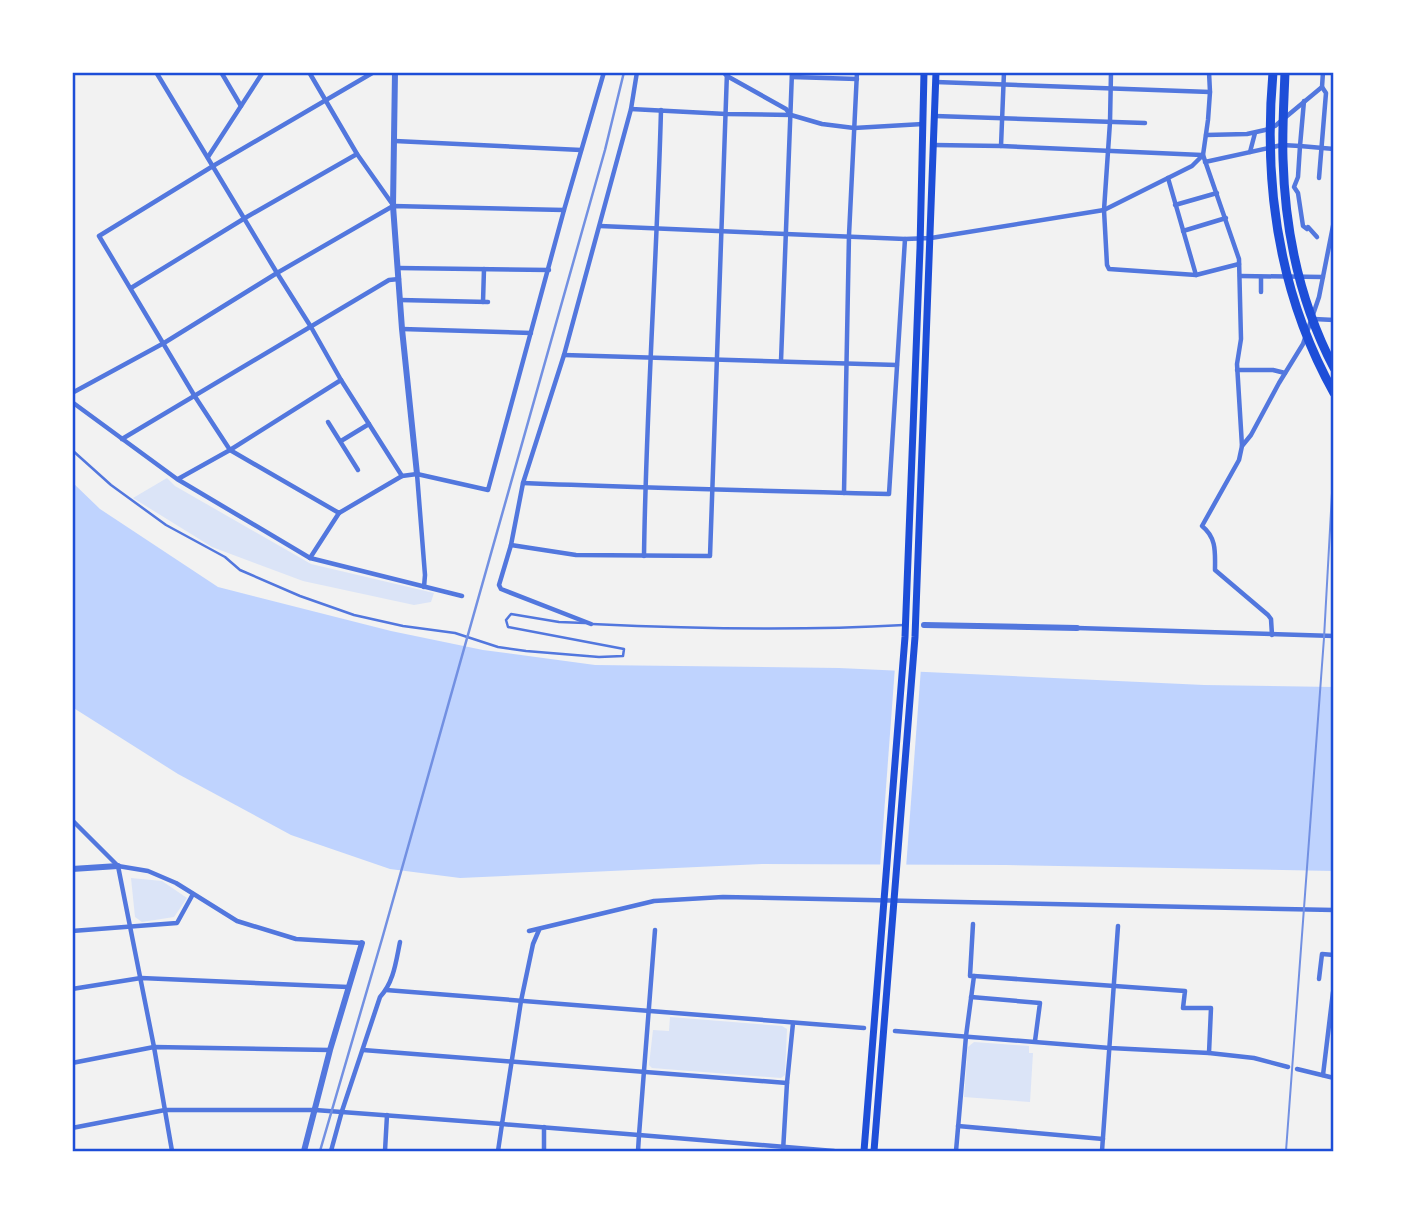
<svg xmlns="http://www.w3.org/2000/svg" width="1406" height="1223" font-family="'PT Serif',serif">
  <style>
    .green { fill: #dbe4f7 }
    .water { fill: #bfd3fe }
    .pier { fill: #f2f2f2 }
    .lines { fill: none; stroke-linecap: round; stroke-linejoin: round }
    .service { stroke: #5277de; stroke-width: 2.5 }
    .minor { stroke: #5277de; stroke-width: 4.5 }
    .tertiary { stroke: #5277de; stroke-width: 6 }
    .primary { stroke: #1d4ed8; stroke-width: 7 }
    .motorway { stroke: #1d4ed8; stroke-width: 9 }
    .tram { stroke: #7290e2; stroke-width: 2 }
    .rail { stroke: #7290e2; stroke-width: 2.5 }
    .neatline { fill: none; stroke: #1d4ed8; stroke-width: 2.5 }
  </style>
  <rect width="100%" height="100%" fill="#f2f2f2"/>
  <g class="green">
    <path d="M167,478L175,486L311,564L434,593L431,602L414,605L303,581L212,547L133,498Z"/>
    <path d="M131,878L162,881L187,898L174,917L142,922L135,917Z"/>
    <path d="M670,1017L782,1026L787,1029L785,1075L781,1078L652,1068L649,1065L653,1030L669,1031Z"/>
    <path d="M974,1042L1029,1046V1053H1033L1030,1102L964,1097L968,1047Z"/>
  </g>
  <path class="water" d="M72,482L100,509L218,587L391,631L483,650L595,665L839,668L1204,685L1334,687V871L1006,865L762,864L460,878L390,869L291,835L178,774L72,707Z"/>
  <path class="pier" d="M895,667L921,668L906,868H880Z"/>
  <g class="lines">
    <g class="service">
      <path d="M72,450L111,485L166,525L225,557L240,570L300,596L354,615L403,626L455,633L498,647L526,651L599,657L623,656L624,649L508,627L506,620L511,614L559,622L585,623"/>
      <path d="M592,624C696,629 800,631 904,625"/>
    </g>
    <g class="minor">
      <path d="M156,72L277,273L311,327L341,380L402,476"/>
      <path d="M221,72L241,106"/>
      <path d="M309,72L357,154L393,205"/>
      <path d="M374,72L213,166L99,236L194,395L230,450L339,513L402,476L417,474L488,490L564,210L604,72"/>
      <path d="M723,72L727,76L786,109L790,114"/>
      <path d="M1111,72L1110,122L1104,210L1107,265L1109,269L1196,275L1239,264"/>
      <path d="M1209,72L1210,92L1208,120L1203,155L1239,259L1241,339L1237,364L1242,446"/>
      <path d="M792,77L857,79"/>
      <path d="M936,82L1210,92"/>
      <path d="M1304,101L1300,146L1334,149"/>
      <path d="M631,109L726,114L791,115L822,124L854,128L923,124"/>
      <path d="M935,116L1145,123"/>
      <path d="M1206,135L1247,134L1265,130L1275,126L1322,87L1323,72"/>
      <path d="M395,141L581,150"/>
      <path d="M934,145L1001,146L1202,155"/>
      <path d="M1001,146L1004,72"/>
      <path d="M1300,146L1298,177L1294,187L1298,193L1303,226L1307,229L1308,227L1317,237"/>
      <path d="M1250,152L1255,133"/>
      <path d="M208,157L263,72"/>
      <path d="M1205,162L1282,145L1300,146"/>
      <path d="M1168,178L1196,275"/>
      <path d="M1319,178L1326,93L1322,87"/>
      <path d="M1175,205L1217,193"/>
      <path d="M600,226L905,239L931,238L1104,210L1192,166L1203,155"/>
      <path d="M1183,231L1226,218"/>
      <path d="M398,268L549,270"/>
      <path d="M1240,276L1323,277"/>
      <path d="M1261,277V292"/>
      <path d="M131,288L245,218L357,154"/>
      <path d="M400,300L488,302"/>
      <path d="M483,302L484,269"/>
      <path d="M1314,319L1334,320"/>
      <path d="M402,329L531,333"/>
      <path d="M564,355L897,365"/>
      <path d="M781,361L792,72"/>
      <path d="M1237,370H1273L1285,373"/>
      <path d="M72,393L164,343L277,273L393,206L564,210"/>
      <path d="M72,402L177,479L310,558L462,596"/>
      <path d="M328,422L358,470"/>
      <path d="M122,439L389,280L399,279"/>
      <path d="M341,441L369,424"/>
      <path d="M417,474L425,575L424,587"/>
      <path d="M178,479L230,450L341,380"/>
      <path d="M523,483C645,488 767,491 889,494L905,239"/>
      <path d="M844,493L849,235L857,72"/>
      <path d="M511,545L576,555L710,556L727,72"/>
      <path d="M644,556C646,407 657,259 661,110"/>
      <path d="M310,558L339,513"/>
      <path d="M591,624L501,589L499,585L511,545L523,483L564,355L631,109L637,72"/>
      <path d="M1077,628L1334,636"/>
      <path d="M1272,635L1271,619L1268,615L1215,570C1215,553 1217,538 1202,526L1239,460L1242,446L1251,435L1279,383L1303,344L1319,297L1334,221"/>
      <path d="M72,820L118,866L154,1047L172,1151"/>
      <path d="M118,866L148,871L176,883L237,921L296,939L362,943"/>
      <path d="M72,931L177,923L193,894"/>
      <path d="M529,931L654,901L723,897L1334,910"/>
      <path d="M974,976L1185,991L1183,1008H1211L1209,1053"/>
      <path d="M1319,979L1322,954L1334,955"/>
      <path d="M72,989L141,978L348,987"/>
      <path d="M386,990L864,1028"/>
      <path d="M971,997L1040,1003L1035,1041"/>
      <path d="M895,1031L1110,1048L1209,1053L1254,1058L1288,1067"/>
      <path d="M363,1050L787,1083"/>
      <path d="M72,1063L154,1047L330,1050"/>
      <path d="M1297,1069L1334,1078"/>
      <path d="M1323,1075L1333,992"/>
      <path d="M958,1126L1103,1139"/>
      <path d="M72,1128L165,1110H315L502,1124L521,1001L533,944L539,930"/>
      <path d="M331,1151L342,1111L380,997C394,982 396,961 400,942"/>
      <path d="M385,1151L387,1115"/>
      <path d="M498,1151L502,1124L639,1135L655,930"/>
      <path d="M544,1151V1127"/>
      <path d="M638,1151L639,1135L834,1151"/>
      <path d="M783,1151L787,1083L793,1023"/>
      <path d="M956,1151L966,1036L974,976H970L973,924"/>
      <path d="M1102,1151L1118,926"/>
    </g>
    <g class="tertiary">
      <path d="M395,72L393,206L402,329L417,474"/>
      <path d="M924,625L1077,628"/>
      <path d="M72,869L118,866"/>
      <path d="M304,1151L330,1050L362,943"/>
    </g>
    <g class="primary">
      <path d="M864,1151L905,637L920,248L924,72"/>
      <path d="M874,1151L915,637L936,72"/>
    </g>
    <g class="motorway">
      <path d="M1273,72C1263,185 1278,293 1334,393"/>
      <path d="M1285,72C1284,101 1282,130 1283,159C1285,232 1300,303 1334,368"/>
    </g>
    <path class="tram" d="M1286,1151L1324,638L1334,457"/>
    <path class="rail" d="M320,1151L382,939L605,150L624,72"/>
  </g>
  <rect width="1406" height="1223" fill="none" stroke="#ffffff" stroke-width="147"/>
  <rect x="74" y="74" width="1258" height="1076" class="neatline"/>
</svg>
